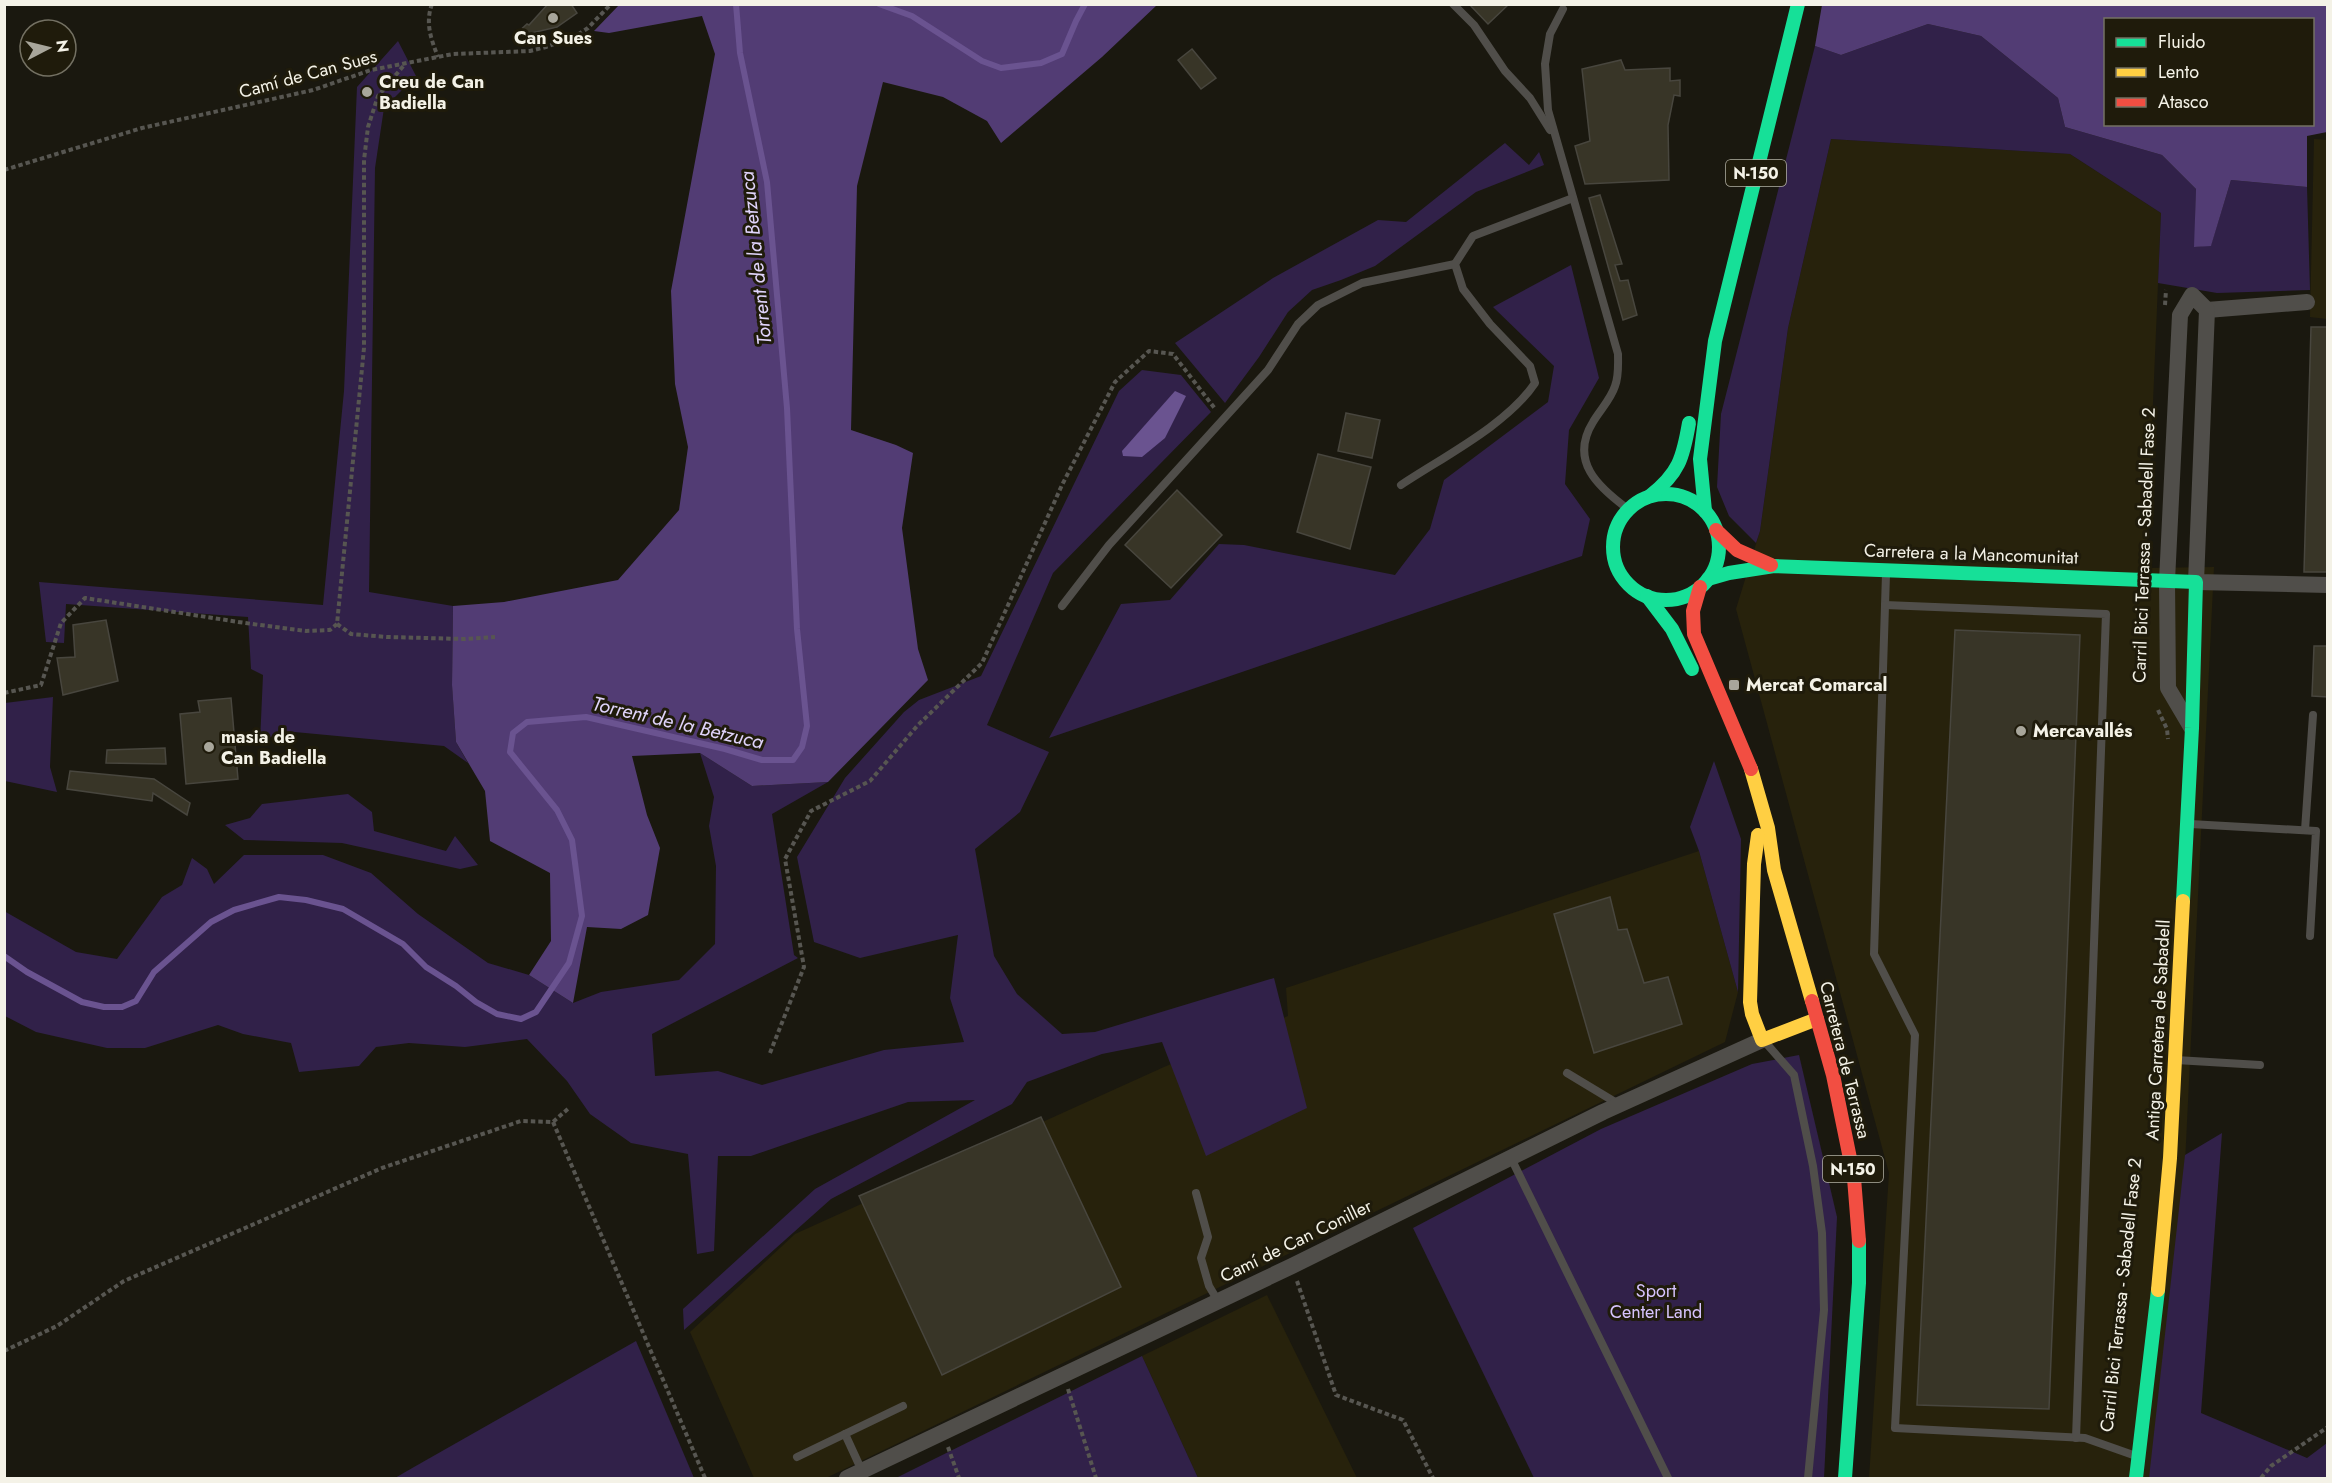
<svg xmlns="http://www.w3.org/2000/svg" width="2332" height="1483" font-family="Jost,sans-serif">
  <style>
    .built { fill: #27220c }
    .green { fill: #312149 }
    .forest { fill: #523c74; fill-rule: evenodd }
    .water { fill: #6a5390 }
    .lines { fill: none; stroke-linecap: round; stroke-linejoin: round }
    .stream { stroke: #6a5390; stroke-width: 6 }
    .building { fill: #383527; stroke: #48463e; stroke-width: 1.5 }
    .path { stroke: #575651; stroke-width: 4; stroke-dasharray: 4.5 3; stroke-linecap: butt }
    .lane { stroke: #504e4a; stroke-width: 8 }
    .street { stroke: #504e4a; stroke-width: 16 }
    .fast { stroke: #16e098; stroke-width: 14 }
    .slow { stroke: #ffcf43; stroke-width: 14 }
    .jam { stroke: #f24e42; stroke-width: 14 }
    .poi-dot { fill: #a8a69b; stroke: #1f1b0b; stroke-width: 2 }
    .labels { text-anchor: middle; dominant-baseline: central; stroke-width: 6; stroke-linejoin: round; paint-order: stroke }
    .shield { fill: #1f1b0b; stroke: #b4b2a5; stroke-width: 1.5 }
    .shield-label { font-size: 16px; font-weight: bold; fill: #f4f2e7 }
    .poi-label { font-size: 18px; font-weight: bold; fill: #f4f2e7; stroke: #1f1b0b; text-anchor: start }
    .street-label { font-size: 18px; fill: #f4f2e7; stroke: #1f1b0b }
    .park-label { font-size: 18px; fill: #d6c3fd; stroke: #1f1b0b }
    .water-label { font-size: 20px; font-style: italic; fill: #e0d4fb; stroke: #1f1b0b }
  </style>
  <rect width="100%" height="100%" fill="#1a180f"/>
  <g class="built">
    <path d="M1831,139L2070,154L2161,213L2146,568L2214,567L2184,1184L2151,1478H1869L1889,1173L1736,609L1760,531L1788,328Z"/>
    <path d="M2314,139L2327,140V319L2310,317Z"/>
    <path d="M1699,851L1738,992L1725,1042L826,1478H754L690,1332L795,1234L1164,1067L1288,1016L1286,988Z"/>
    <path d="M1267,1295L1357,1478H1198L1142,1356Z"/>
  </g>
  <g class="green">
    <path d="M1928,24L1981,36L2058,98L2065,127L2162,155L2196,189L2195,247L2211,245L2231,180L2307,187L2310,290L2217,293L2158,283L2161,213L2070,154L1831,139L1788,328L1760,531L1756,543L1729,516L1717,487L1721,414L1815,46L1841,55Z"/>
    <path d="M398,41L416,76L384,108L375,168L369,592L453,606L452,684L456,742L468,763L444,746L284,731L260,742L263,675L251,669L248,617L66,604L64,643L46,642L39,582L323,605L344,391L357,87Z"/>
    <path d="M1505,143L1529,165L1539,152L1544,165L1476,192L1375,266L1341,280L1312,290L1288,312L1259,357L1225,403L1175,343L1273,278L1378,220L1406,222Z"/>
    <path d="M1571,265L1599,378L1569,430L1565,484L1590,519L1582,556L1049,738L1121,604L1170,600L1219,544L1244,545L1395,575L1430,529L1444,480L1548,402L1554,366L1493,307Z"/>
    <path d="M1142,370L1181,375L1211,412L1053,573L987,725L1049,752L1020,812L975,849L994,956L1017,994L1062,1034L1095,1032L1274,978L1307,1108L1206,1156L1162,1042L1102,1054L1027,1082L1012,1104L831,1199L684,1330L683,1309L815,1189L975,1100L908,1102L751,1156H718L714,1251L697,1254L688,1154L631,1143L590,1114L567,1081L527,1039L465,1047L409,1043L376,1047L359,1066L299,1072L291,1043L243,1034L218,1025L145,1048H107L36,1032L5,1016L4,911L76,952L117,959L162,897L182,885L192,858L207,869L214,884L244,855H323L371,873L418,914L488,963L529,975L573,1003L601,992L679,980L715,944L716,866L709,826L714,797L700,753L752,786L828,782L772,814L794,955L798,958L652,1034L655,1076L718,1071L762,1085L884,1050L964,1042L950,998L958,935L860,958L814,942L797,857L845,778L904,712L919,700L981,676L1119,391Z"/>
    <path d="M53,697L50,767L57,792L5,781V703Z"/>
    <path d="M1714,761L1741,839L1738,992L1699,851L1690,827Z"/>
    <path d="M348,794L372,812L374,831L446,851L455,836L478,865L460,869L342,843L244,840L225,825L250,818L262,804Z"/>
    <path d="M1799,1055L1837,1217L1824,1478H1534L1413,1228L1601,1129L1752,1064Z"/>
    <path d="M2222,1133L2201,1413L2307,1458L2327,1443V1478H2149L2185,1155Z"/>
    <path d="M636,1341L694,1478H395L414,1467Z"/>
    <path d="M1142,1356L1198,1478H896L914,1469Z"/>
  </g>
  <g class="forest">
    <path d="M620,4L1157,5L1102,57L1001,143L987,121L943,97L883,82L857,186L851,430L896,445L913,453L902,528L918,649L928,680L828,782L752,786L700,753L632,756L647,815L660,848L648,915L621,929L587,927L573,1003L529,975L551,941L550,873L490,841L485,791L456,742L452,685L453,606L504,602L618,580L679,510L688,447L675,384L671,291L715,54L702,16L609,33L594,31Z"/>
    <path d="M1822,5H2327V132L2307,136V187L2231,180L2211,246L2194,247L2196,189L2162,155L2065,127L2058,98L1981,36L1928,24L1841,55L1815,46ZM2106,20H2312V124H2106Z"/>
  </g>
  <path class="water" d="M1175,391L1186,396L1165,438L1142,457L1123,456L1122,451Z"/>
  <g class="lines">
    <g class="stream">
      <path d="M879,4L912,16L982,61L1001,68L1041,63L1062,54L1076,21L1085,4"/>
      <path d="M4,956L27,972L82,1002L104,1007H122L136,1001L154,972L211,922L234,910L279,897L306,900L343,909L403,944L426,967L456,986L476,1002L497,1014L521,1019L536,1012L569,963L582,916L572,840L557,810L510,752L513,733L527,722L586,717L725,749L762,760H793L802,747L807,726L797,629L787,408L767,182L740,53L736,4"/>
    </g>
  </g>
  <g class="building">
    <path d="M548,4H571L577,13L557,27L519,36L517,33L527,24L529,25Z"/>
    <path d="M1469,4H1509L1488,24Z"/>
    <path d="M1192,49L1216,78L1201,89L1178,60Z"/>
    <path d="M1621,60L1625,70L1670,68V81L1680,80V96L1674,95L1668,125L1669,180L1585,184L1575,146L1590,141L1582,69Z"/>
    <path d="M1600,195L1622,264L1615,265L1620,281L1628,280L1637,315L1623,320L1589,198Z"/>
    <path d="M2311,327H2328V572H2304Z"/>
    <path d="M1346,413L1380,420L1372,458L1338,451Z"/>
    <path d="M1318,454L1371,467L1350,549L1297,532Z"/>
    <path d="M1177,490L1222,535L1171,588L1125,545Z"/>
    <path d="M106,620L118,681L63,695L57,658L75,657L73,625Z"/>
    <path d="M1955,630L2080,635L2049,1409L1917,1405Z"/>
    <path d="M2314,646H2328V697L2312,696Z"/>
    <path d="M231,698L238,779L186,784L180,714L200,712L198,701Z"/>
    <path d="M165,748L166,764L106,763L107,750Z"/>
    <path d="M70,771L154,779L190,803L187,815L153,793L152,801L67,789Z"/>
    <path d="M1610,897L1618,930L1627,929L1644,983L1668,977L1682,1024L1594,1053L1554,914Z"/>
    <path d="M1041,1117L1121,1287L942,1375L859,1196Z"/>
  </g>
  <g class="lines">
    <g class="path">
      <path d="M432,4C425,23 431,39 438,57"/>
      <path d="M4,170L142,128L313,90L371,70L453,54L530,51L546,47L574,37L588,28L611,4"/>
      <path d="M2165,305L2166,290"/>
      <path d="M337,624L351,634L387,637L464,639L495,637"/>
      <path d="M4,693L41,685L61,623L85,598L245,623L306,631L330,630L337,624L364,348V160L368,127L378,96L405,64"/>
      <path d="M2158,710L2167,729L2168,739"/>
      <path d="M770,1053L804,967L785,859L811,811L870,781L918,725L982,663L1062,485L1115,382L1149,351L1173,354L1216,410"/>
      <path d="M553,1122L705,1478"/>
      <path d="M1297,1281L1336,1395L1403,1420L1433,1478"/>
      <path d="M4,1351L57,1326L124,1281L382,1168L521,1121L553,1122L570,1107"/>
      <path d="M1068,1389L1096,1478"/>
      <path d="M948,1447L959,1478"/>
      <path d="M2261,1478L2271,1466L2328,1427"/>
    </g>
    <g class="lane">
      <path d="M1453,4L1474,25L1505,71L1530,98L1550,130"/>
      <path d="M1563,9L1550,34L1545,64L1548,110L1618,354C1618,365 1619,376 1615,386C1611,399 1600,410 1593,422C1569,461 1598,487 1628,509"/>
      <path d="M1401,485C1443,457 1508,424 1535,383L1530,366L1490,324L1463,289L1455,264L1473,236L1573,198"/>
      <path d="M1886,574L1874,954L1915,1035L1895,1428L2085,1438L2136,1456"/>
      <path d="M1885,605L2106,614L2076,1438"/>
      <path d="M1062,606L1109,545L1268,370L1298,324L1318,305L1362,283L1455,264"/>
      <path d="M2190,824L2316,831L2310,936"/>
      <path d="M2305,830L2313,715"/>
      <path d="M1766,1043L1794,1075L1813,1166L1822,1233L1824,1310L1808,1478"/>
      <path d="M2176,1060L2260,1065"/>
      <path d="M1567,1073L1620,1105"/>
      <path d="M1511,1158L1668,1478"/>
      <path d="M1196,1193L1208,1237L1201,1258L1209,1286L1218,1301"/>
      <path d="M845,1434L862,1471"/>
      <path d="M797,1457L903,1406"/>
    </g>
    <g class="street">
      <path d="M2207,310L2307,302"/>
      <path d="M2191,727L2168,688L2167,581L2180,315L2192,295L2207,310L2196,582L2328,585"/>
      <path d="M847,1478L1292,1266L1603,1112L1762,1040"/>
    </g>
    <g class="fast">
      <circle cx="1666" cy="547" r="53"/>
      <path d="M1650,496C1679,473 1683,458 1689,423"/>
      <path d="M1705,511L1700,459L1715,341L1798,4"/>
      <path d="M1708,579L1729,573L1774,566L2196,582L2192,728L2183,901"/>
      <path d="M1647,596L1672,629L1692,669"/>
      <path d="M1845,1478L1859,1283V1241"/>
      <path d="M2136,1478L2158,1290"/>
    </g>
    <g class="slow">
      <path d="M1751,769L1768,828L1774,870L1812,1001"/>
      <path d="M1758,835L1754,864L1750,1002L1752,1014L1762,1040L1817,1019"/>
      <path d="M2158,1290L2170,1158L2183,901"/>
    </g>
    <g class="jam">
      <path d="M1716,530L1737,550L1771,565"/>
      <path d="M1700,587L1693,611L1694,634L1751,769"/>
      <path d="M1812,1001L1833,1075L1854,1178L1859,1241"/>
    </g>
  </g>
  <g class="poi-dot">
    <circle cx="553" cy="18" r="6"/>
    <circle cx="367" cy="92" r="6"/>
    <rect x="1728" y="679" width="12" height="12" rx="3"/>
    <circle cx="2021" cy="731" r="6"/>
    <circle cx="209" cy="747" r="6"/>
  </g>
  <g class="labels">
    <g class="shield">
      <rect x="1726" y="160" width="60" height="26" rx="4.5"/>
      <rect x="1823" y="1156" width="60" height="26" rx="4.5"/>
    </g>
    <g class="shield-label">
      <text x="1756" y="173">N-150</text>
      <text x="1853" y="1169">N-150</text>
    </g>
    <g class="poi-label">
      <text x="553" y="38" text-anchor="middle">Can Sues</text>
      <text x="379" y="82">Creu de Can<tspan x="379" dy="21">Badiella</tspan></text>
      <text x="1746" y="685">Mercat Comarcal</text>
      <text x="2033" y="731">Mercavallés</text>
      <text x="221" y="737">masia de<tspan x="221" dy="21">Can Badiella</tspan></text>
    </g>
    <g class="street-label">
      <text transform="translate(308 74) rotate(-15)">Camí de Can Sues</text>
      <text transform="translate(2144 545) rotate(-88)">Carril Bici Terrassa - Sabadell Fase 2</text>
      <text transform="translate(1971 554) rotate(2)">Carretera a la Mancomunitat</text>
      <text transform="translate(2158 1030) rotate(-87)">Antiga Carretera de Sabadell</text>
      <text transform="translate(1845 1060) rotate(76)">Carretera de Terrassa</text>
      <text transform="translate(1296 1241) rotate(-26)">Camí de Can Coniller</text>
      <text transform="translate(2121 1295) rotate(-84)">Carril Bici Terrassa - Sabadell Fase 2</text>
    </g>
    <g class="park-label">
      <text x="1656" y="1291">Sport<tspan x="1656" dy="21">Center Land</tspan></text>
    </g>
    <g class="water-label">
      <text transform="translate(756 258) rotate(-96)">Torrent de la Betzuca</text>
      <text transform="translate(678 723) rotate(13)">Torrent de la Betzuca</text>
    </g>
  </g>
  <rect width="2332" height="1483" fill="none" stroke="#f4f2e7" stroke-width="12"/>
  <rect x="2104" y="18" width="210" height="108" fill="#1f1b0b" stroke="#747163" stroke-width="1.5"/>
  <rect x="2116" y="38" width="30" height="9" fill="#16e098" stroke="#747163" stroke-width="1.5"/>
  <text x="2158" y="48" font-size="18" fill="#f4f2e7">Fluido</text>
  <rect x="2116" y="68" width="30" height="9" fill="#ffcf43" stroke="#747163" stroke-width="1.5"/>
  <text x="2158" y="78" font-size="18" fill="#f4f2e7">Lento</text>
  <rect x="2116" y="98" width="30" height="9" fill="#f24e42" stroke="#747163" stroke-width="1.5"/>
  <text x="2158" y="108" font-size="18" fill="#f4f2e7">Atasco</text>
  <g transform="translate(48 48) rotate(83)"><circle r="28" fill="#1f1b0b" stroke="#747163" stroke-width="1.5"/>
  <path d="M0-4.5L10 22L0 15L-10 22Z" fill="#a8a69b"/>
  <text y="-9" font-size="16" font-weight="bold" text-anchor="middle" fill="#f4f2e7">N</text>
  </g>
</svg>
